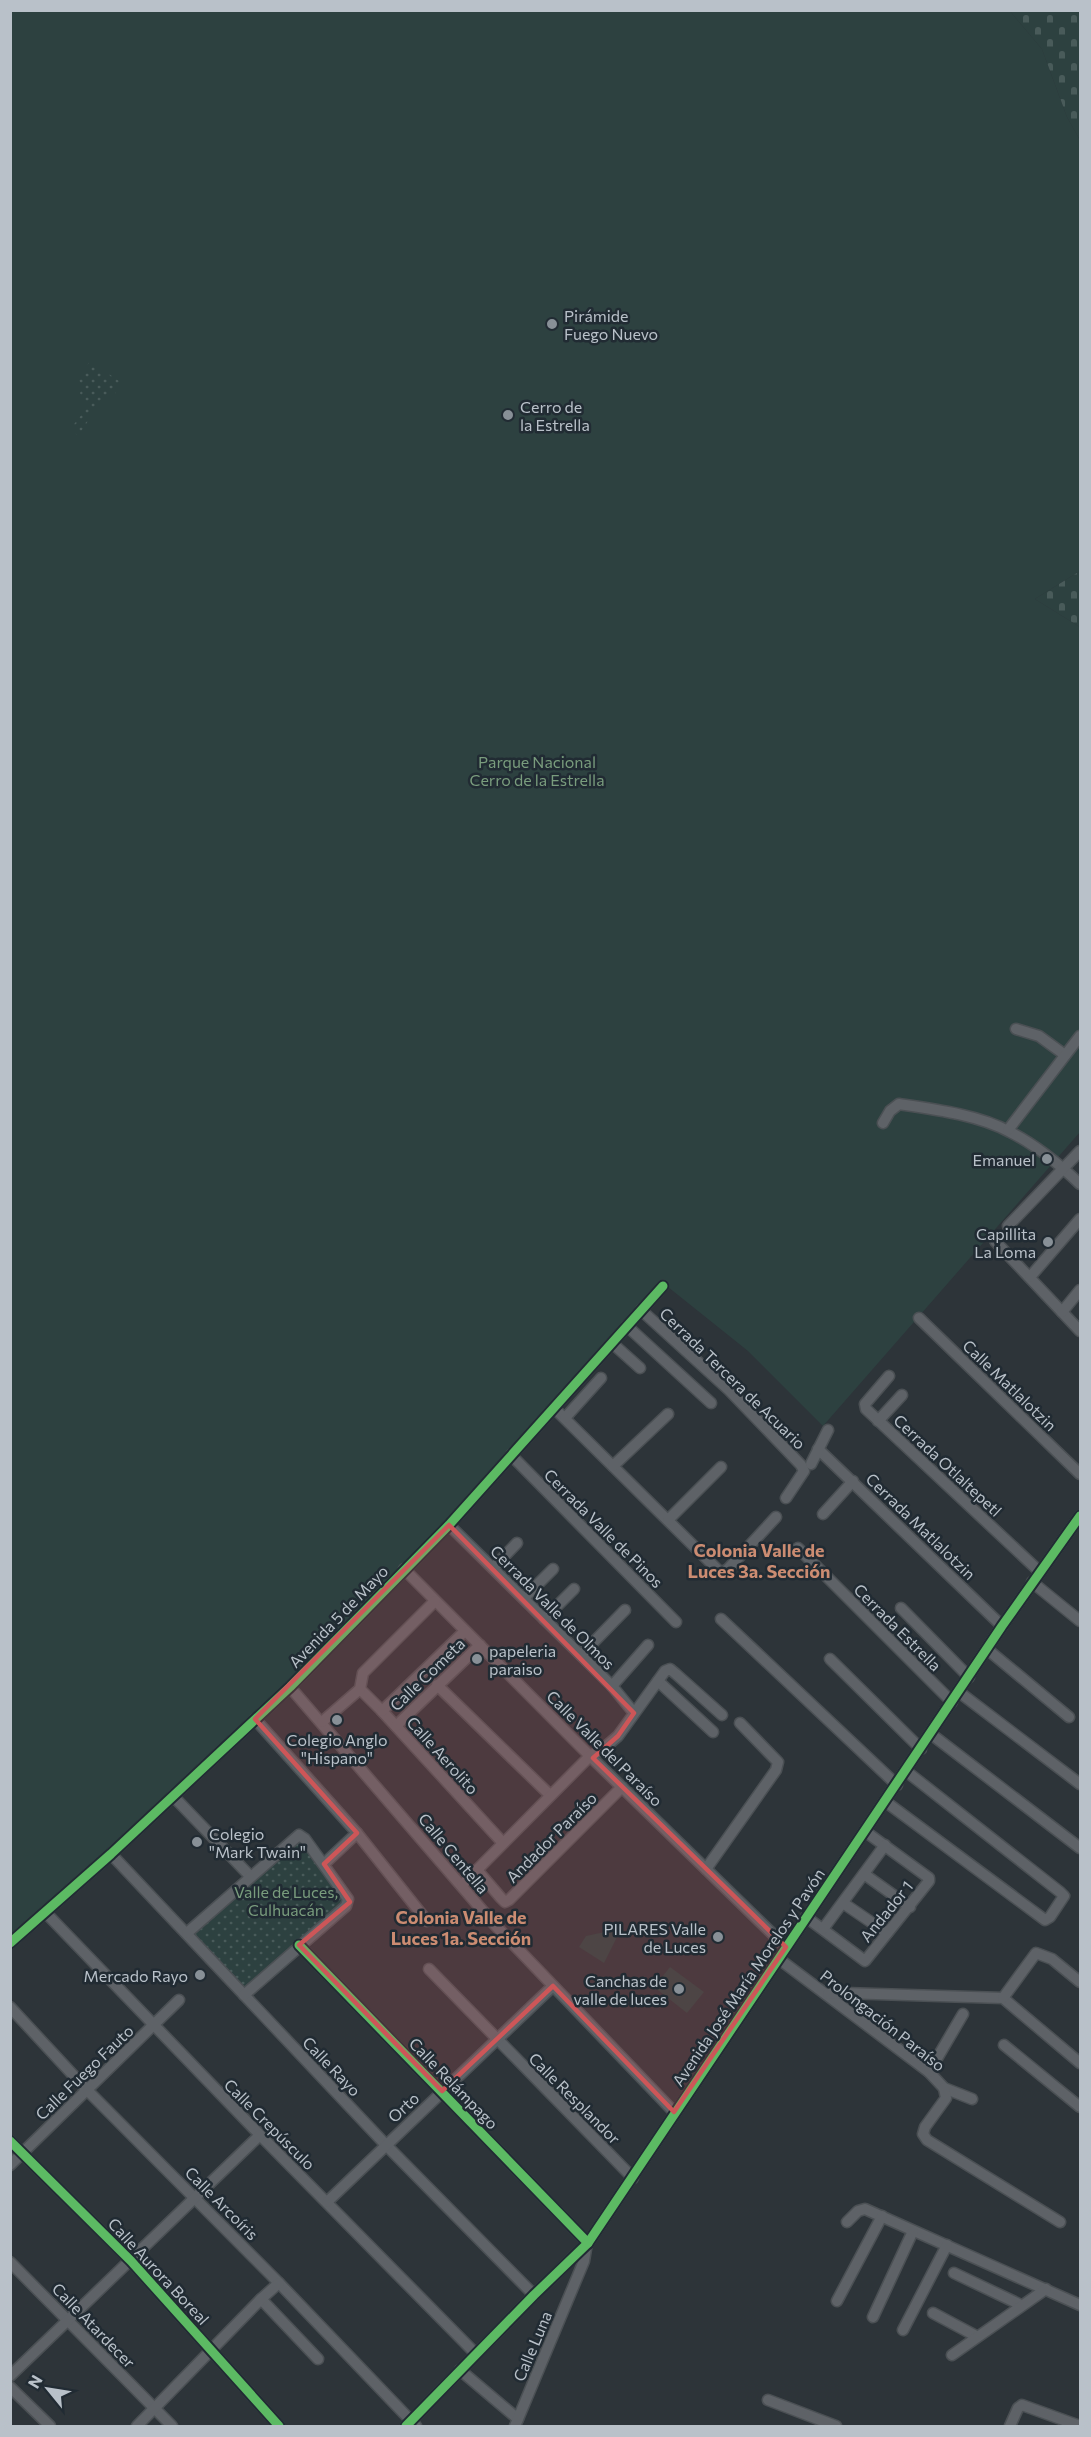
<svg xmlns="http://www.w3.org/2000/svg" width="1091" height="2437" font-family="Commissioner,sans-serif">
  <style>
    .green { fill: #2d4140 }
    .cemetery { fill: url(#cemetery-stones) }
    .park { fill: url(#park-dots) }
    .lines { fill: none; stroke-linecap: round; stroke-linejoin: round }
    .minor-casing { stroke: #4b5054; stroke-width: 13 }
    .minor { stroke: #5e6267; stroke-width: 10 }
    .cycleway-casing { stroke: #212b33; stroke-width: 13 }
    .cycleway { stroke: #5cba63; stroke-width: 9 }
    .marked { fill: #cd5658; fill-opacity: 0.2; stroke: #cd5658; stroke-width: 4.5; stroke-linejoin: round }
    .poi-dot { fill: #889097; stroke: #212b33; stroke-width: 2 }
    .labels { text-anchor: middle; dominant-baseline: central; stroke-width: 5; stroke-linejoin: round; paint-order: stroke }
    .poi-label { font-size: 16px; fill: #b9c1c9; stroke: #212b33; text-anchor: end }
    .park-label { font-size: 16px; fill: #799c7d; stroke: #212b33 }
    .street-label { font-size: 16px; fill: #b9c1c9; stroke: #212b33 }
    .neighbourhood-label { font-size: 18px; font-weight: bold; fill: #cb8c72; stroke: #212b33 }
  </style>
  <defs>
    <pattern id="cemetery-stones" width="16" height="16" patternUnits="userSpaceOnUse" patternTransform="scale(1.5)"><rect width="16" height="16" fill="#2d4140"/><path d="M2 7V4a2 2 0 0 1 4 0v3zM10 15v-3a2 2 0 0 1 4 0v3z" fill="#495b5a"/></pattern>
    <pattern id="park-dots" width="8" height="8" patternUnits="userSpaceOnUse" patternTransform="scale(1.5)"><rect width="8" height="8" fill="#2d4140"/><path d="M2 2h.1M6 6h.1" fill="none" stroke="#495b5a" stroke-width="1.8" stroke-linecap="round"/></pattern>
  </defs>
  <rect width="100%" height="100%" fill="#2d3439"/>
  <g class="green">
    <path d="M11,11H1010L1042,49L1067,117L1080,140V571L1035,599L1080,627V1132L823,1426L748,1351L663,1283L552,1406L506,1452L402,1568L289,1687L11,1938Z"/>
    <path d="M609,1931L618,1935L604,1963L579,1947L586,1936Z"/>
    <path d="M670,1967L704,1992L687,2013L654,1987Z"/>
  </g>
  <g class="cemetery">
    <path d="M1010,11H1080V140L1067,117L1042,49Z"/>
    <path d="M1080,571V627L1035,599Z"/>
  </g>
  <g class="park">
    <path d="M90,361L119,381L115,395L104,397L78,436L71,428L87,408L80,393L83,387L78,379Z"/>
    <path d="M299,1837L345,1900L244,1990L192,1935Z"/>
  </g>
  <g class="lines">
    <g class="minor-casing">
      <g id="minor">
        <path d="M1016,1029L1039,1036L1065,1055"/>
        <path d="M883,1123L890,1111L899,1104C933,1109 980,1115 1010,1132C1036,1145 1059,1164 1080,1184"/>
        <path d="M1008,1130L1080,1036"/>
        <path d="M1008,1226L1080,1151"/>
        <path d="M995,1241L1080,1331"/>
        <path d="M1030,1277L1080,1219"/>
        <path d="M641,1310L729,1390L801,1465L804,1471L786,1498"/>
        <path d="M1062,1312L1080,1290"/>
        <path d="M919,1318L1080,1474"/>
        <path d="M627,1326L711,1403"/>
        <path d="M612,1343L640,1368"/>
        <path d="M889,1376L865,1404L866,1409L1040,1572"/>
        <path d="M554,1408L721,1573L728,1569L776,1517"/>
        <path d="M565,1418L601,1378"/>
        <path d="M878,1421L902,1395"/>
        <path d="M818,1449L1002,1626"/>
        <path d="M511,1455L676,1622"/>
        <path d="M811,1464L828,1430"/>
        <path d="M613,1466L668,1414"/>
        <path d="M823,1514L853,1481"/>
        <path d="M668,1520L721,1467"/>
        <path d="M449,1525L612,1686L634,1713"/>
        <path d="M798,1548L952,1702"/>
        <path d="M493,1568L517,1543"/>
        <path d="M404,1569L590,1756L786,1947"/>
        <path d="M1032,1582L1080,1621"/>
        <path d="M524,1598L553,1569"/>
        <path d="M901,1608L969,1677"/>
        <path d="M544,1619L574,1589"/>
        <path d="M721,1619L897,1785"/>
        <path d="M987,1649L1069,1717"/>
        <path d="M581,1655L625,1610"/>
        <path d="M830,1659L921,1749"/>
        <path d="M658,1681L713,1732"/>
        <path d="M437,1685L550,1795"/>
        <path d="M612,1686L648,1645"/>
        <path d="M290,1687L495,1925L674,2112"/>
        <path d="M360,1689L382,1711L503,1843"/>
        <path d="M959,1692L1080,1784"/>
        <path d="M382,1711L465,1631"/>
        <path d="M255,1719L357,1833L427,1921"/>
        <path d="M322,1722L360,1689L363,1673L435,1601"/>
        <path d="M396,1726L480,1645"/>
        <path d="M931,1734L1080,1848"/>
        <path d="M173,1796L250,1876"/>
        <path d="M886,1802L1045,1920L1050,1917L1064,1896L1060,1892L906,1771"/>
        <path d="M111,1854L385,2144L534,2295"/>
        <path d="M324,1864L357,1833"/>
        <path d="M706,1869L776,1770L778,1762L740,1723"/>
        <path d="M477,1870L501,1898L505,1902L509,1900L622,1787"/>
        <path d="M864,1874L910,1907"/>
        <path d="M462,1885L590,1756L603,1749L618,1736L665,1671L670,1669L676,1674L722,1715"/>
        <path d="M843,1903L887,1933"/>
        <path d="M45,1912L260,2135L476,2354"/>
        <path d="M806,1917L865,1961L929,1881V1878L866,1832"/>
        <path d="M823,1929L885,1845"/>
        <path d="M187,1933L299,1835L305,1839L348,1899L346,1906L244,1995"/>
        <path d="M10,1943L111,1854L290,1687L449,1525L663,1286"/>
        <path d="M299,1945L588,2243"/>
        <path d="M779,1959L929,2072L944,2088L972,2099"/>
        <path d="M429,1969L633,2178"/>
        <path d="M828,1994L844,1993L1003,1998L1080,2063"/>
        <path d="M1003,1998L1036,1953L1052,1959L1080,1982"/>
        <path d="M10,2007L87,2090L279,2283L416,2426"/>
        <path d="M1004,2045L1080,2107"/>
        <path d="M929,2072L963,2014"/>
        <path d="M944,2088L946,2098L925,2127L923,2134L927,2140L1060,2222"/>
        <path d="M10,2141L131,2261L279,2426"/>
        <path d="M10,2165L179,2000"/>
        <path d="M327,2202L553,1986"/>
        <path d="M847,2222L858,2211L865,2209L1080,2305"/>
        <path d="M10,2262L172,2426"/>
        <path d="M954,2273L1021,2305"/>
        <path d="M261,2299L318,2359"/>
        <path d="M837,2301L882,2216"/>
        <path d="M933,2313L976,2336"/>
        <path d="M873,2317L913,2231"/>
        <path d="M903,2330L947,2245"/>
        <path d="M952,2355L1046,2289"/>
        <path d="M460,2370L518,2419"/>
        <path d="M10,2376L260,2135"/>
        <path d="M10,2387L50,2426"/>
        <path d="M768,2400L836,2426"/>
        <path d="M137,2426L261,2299L279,2283"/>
        <path d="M406,2426L534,2295L588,2243L1002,1626L1080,1516"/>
        <path d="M515,2426L584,2261L587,2243"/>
        <path d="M1010,2426L1018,2408L1022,2405L1080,2426"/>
      </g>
    </g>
    <use href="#minor" class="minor"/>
    <g class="cycleway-casing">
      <g id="cycleway">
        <path d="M10,1943L111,1854L290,1687L449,1525L663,1286"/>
        <path d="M299,1945L588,2243"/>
        <path d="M10,2141L131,2261L279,2426"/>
        <path d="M406,2426L534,2295L588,2243L1002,1626L1080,1516"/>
      </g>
    </g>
    <use href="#cycleway" class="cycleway"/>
  </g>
  <path class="marked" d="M449,1525L634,1713L618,1736L593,1758L786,1947L674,2112L553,1986L442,2091L299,1945L350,1902L324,1864L357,1833L255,1719Z"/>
  <g class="poi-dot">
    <circle cx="552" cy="324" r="6"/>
    <circle cx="508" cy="415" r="6"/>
    <circle cx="1047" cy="1159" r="6"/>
    <circle cx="1048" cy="1242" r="6"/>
    <circle cx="477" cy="1659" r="6"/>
    <circle cx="337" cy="1720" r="6"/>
    <circle cx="197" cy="1842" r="6"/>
    <circle cx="718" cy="1937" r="6"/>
    <circle cx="200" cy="1975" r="6"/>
    <circle cx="679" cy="1989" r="6"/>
  </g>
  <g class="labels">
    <g class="poi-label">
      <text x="564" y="315" text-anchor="start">Pirámide<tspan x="564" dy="18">Fuego Nuevo</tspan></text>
      <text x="520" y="406" text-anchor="start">Cerro de<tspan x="520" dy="18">la Estrella</tspan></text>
      <text x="1035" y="1159">Emanuel</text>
      <text x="1036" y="1233">Capillita<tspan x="1036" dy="18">La Loma</tspan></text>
      <text x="489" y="1650" text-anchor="start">papeleria<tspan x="489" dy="18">paraiso</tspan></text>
      <text x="337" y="1739" text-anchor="middle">Colegio Anglo<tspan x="337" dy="18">"Hispano"</tspan></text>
      <text x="209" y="1833" text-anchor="start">Colegio<tspan x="209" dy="18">"Mark Twain"</tspan></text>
      <text x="706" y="1928">PILARES Valle<tspan x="706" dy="18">de Luces</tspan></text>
      <text x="188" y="1975">Mercado Rayo</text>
      <text x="667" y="1980">Canchas de<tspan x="667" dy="18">valle de luces</tspan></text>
    </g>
    <g class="park-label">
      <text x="537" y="761">Parque Nacional<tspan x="537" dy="18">Cerro de la Estrella</tspan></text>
      <text x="286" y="1891">Valle de Luces,<tspan x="286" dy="18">Culhuacán</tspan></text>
    </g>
    <g class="street-label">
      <text transform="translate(733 1378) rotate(44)">Cerrada Tercera de Acuario</text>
      <text transform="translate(1010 1385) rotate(44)">Calle Matlalotzin</text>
      <text transform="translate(948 1465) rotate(43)">Cerrada Otlaltepetl</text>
      <text transform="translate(921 1526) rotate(44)">Cerrada Matlalotzin</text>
      <text transform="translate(604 1528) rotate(45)">Cerrada Valle de Pinos</text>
      <text transform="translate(553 1607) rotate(45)">Cerrada Valle de Olmos</text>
      <text transform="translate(338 1616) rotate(-46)">Avenida 5 de Mayo</text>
      <text transform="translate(898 1627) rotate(45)">Cerrada Estrella</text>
      <text transform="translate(427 1674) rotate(-44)">Calle Cometa</text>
      <text transform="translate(605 1748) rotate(45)">Calle Valle del Paraíso</text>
      <text transform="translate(443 1755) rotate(48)">Calle Aerolito</text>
      <text transform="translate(551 1837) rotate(-45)">Andador Paraíso</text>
      <text transform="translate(454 1853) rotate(50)">Calle Centella</text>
      <text transform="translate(886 1911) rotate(-51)">Andador 1</text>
      <text transform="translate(748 1977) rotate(-56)">Avenida José María Morelos y Pavón</text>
      <text transform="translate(883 2020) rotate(38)">Prolongación Paraíso</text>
      <text transform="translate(332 2066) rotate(46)">Calle Rayo</text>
      <text transform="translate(84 2072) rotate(-44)">Calle Fuego Fauto</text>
      <text transform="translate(454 2083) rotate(46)">Calle Relámpago</text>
      <text transform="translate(575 2098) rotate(45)">Calle Resplandor</text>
      <text transform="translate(403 2107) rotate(-43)">Orto</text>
      <text transform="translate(270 2124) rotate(45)">Calle Crepúsculo</text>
      <text transform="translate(222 2203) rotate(45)">Calle Arcoíris</text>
      <text transform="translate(159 2271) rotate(47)">Calle Aurora Boreal</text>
      <text transform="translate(94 2325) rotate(46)">Calle Atardecer</text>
      <text transform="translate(532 2346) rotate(-67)">Calle Luna</text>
    </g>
    <g class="neighbourhood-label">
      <text x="759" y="1550">Colonia Valle de<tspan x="759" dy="21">Luces 3a. Sección</tspan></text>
      <text x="461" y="1917">Colonia Valle de<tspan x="461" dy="21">Luces 1a. Sección</tspan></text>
    </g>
  </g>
  <rect width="1091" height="2437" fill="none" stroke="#b9c1c9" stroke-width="24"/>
  <g transform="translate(48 2389) rotate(300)" stroke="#212b33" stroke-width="4.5" paint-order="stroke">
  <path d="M0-4.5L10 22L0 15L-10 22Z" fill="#b9c1c9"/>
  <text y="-9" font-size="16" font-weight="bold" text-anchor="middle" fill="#b9c1c9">N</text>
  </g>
</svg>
